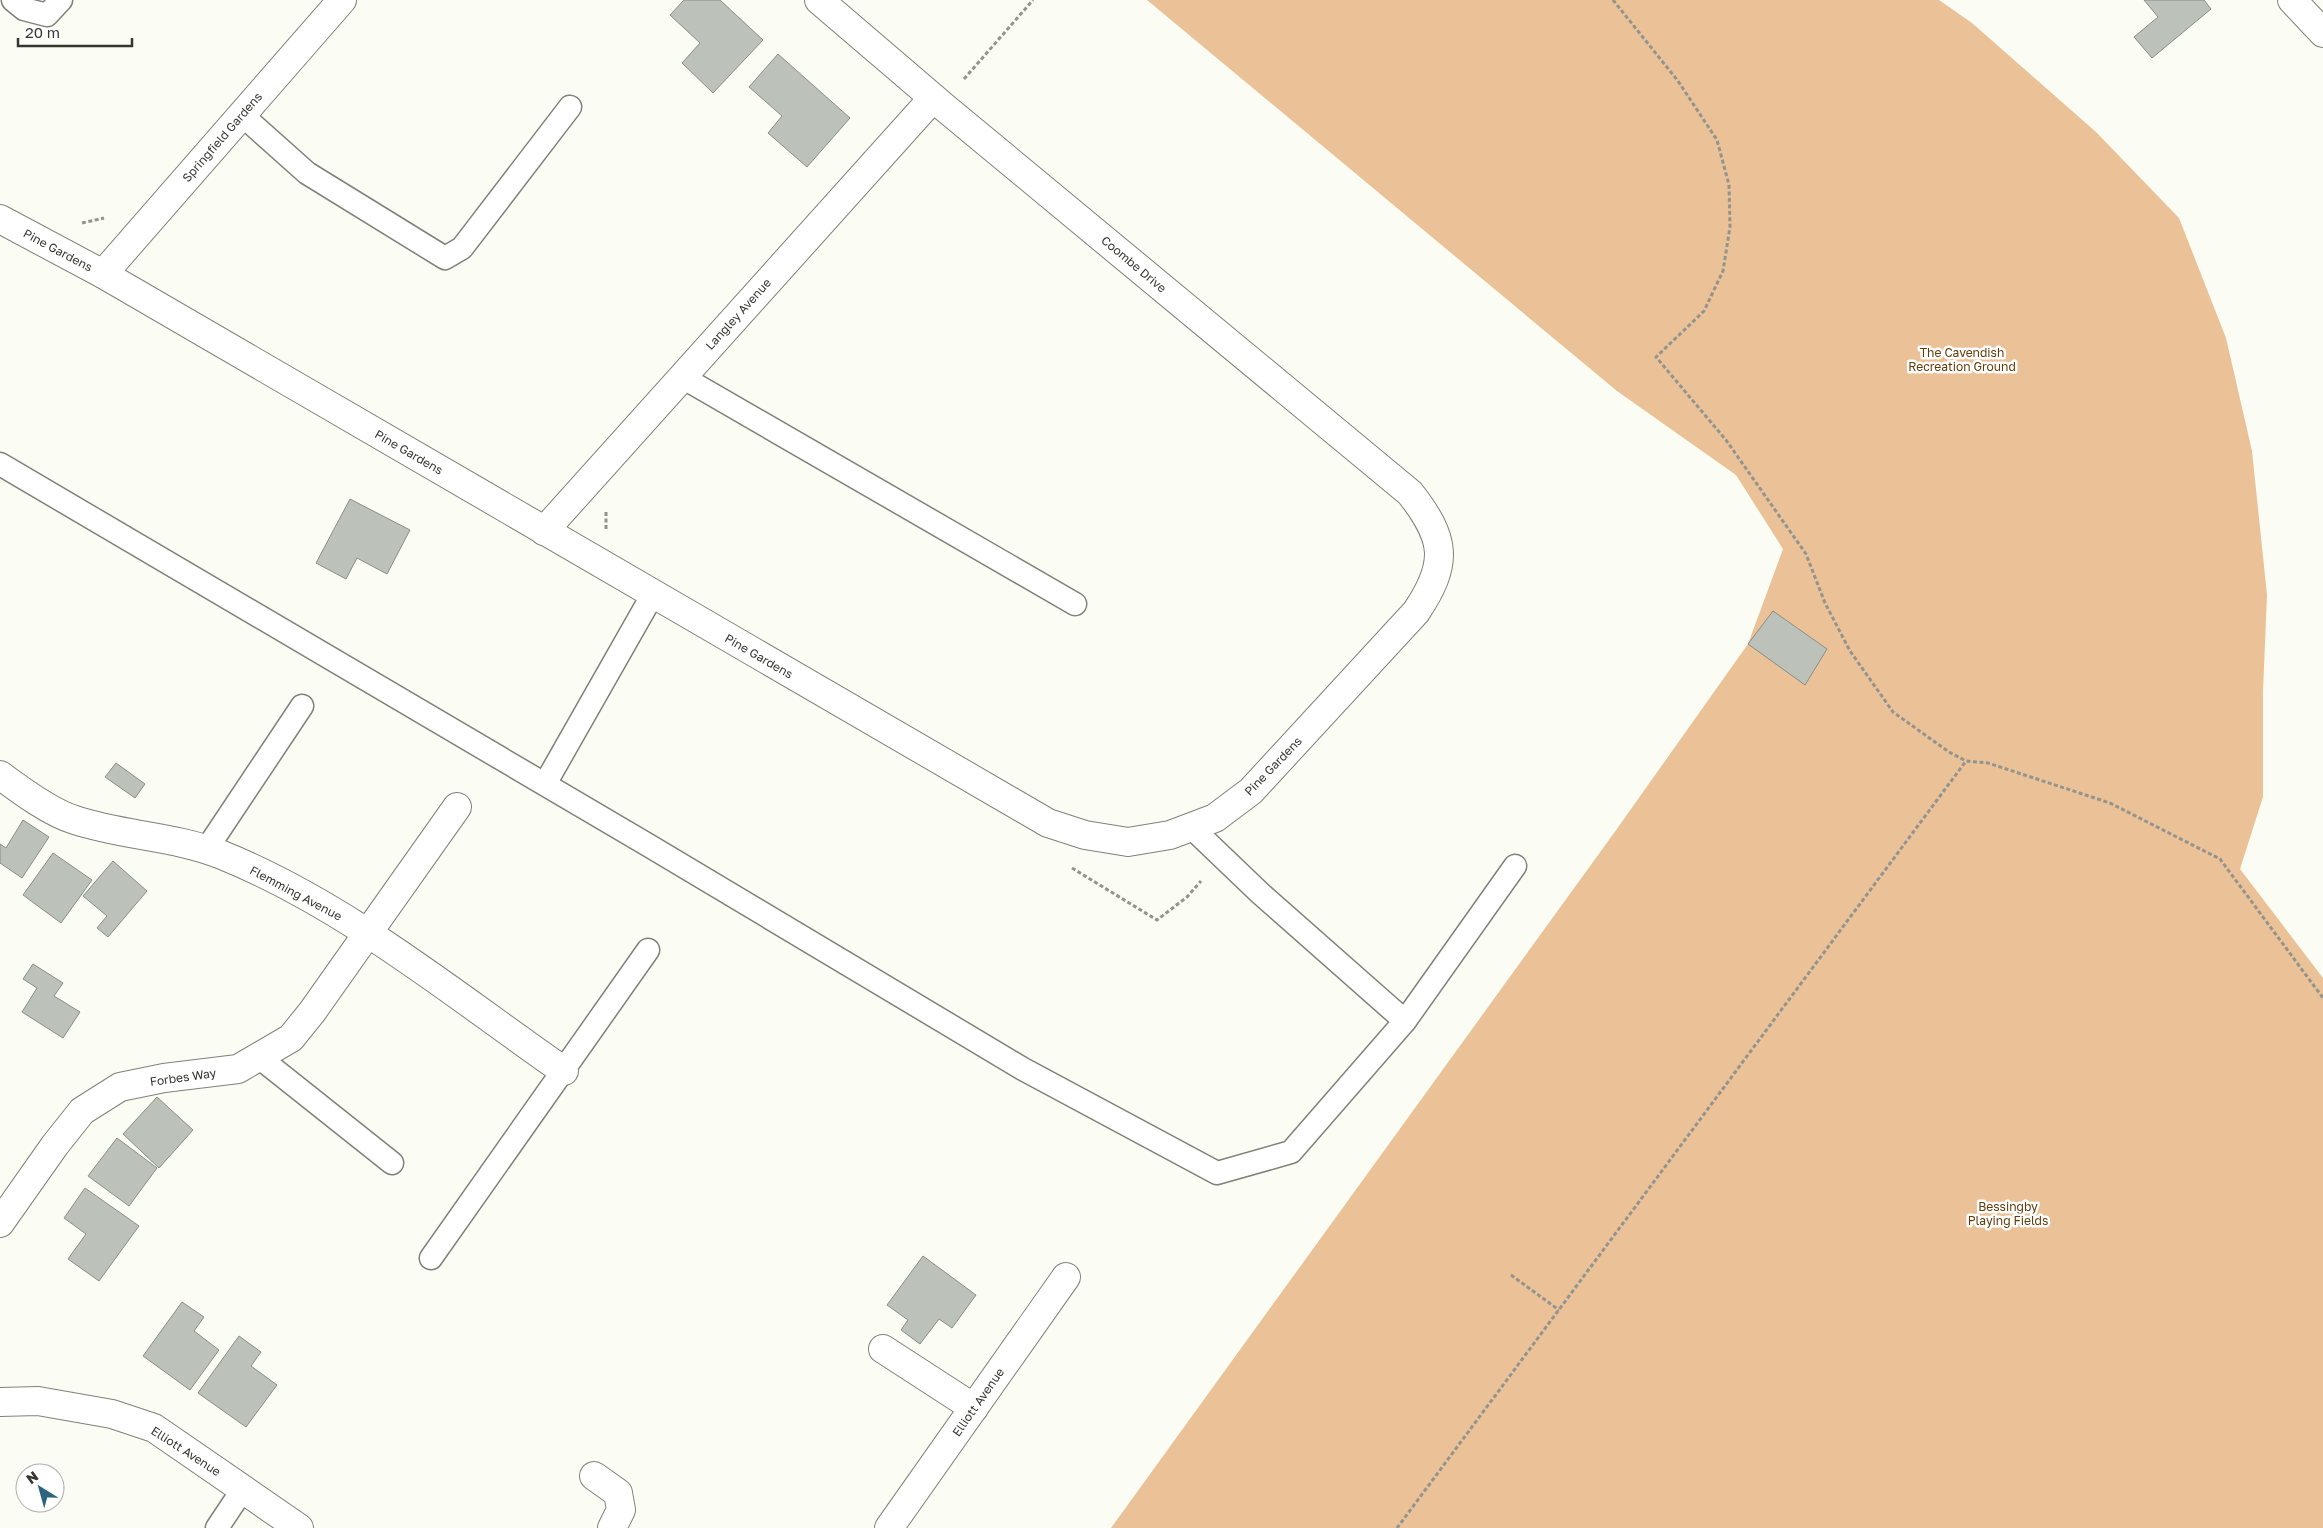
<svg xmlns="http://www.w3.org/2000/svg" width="2323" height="1528" font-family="'Golos Text',sans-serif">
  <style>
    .green { fill: #ebc197 }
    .building { fill: #bcc1ba; stroke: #898e87 }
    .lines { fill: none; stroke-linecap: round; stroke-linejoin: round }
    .service-casing { stroke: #80817a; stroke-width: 25 }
    .minor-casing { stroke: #80817a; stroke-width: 30 }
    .path { stroke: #93948e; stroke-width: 3; stroke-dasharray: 4 2.5; stroke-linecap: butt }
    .service { stroke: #fff; stroke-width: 22 }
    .minor { stroke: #fff; stroke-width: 28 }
    .labels { text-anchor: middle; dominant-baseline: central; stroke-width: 5; stroke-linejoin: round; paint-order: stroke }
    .street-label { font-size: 12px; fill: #353532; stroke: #fff }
    .park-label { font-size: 12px; fill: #613b08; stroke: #fff }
  </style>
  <rect width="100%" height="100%" fill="#fbfcf3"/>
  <path class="green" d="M1147,0H1939L1972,23L2096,132L2179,218L2226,338L2252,451L2267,595L2263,691V797L2240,869L2323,978V1528H1111L1614,833L1748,644L1783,549L1736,475L1617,391Z"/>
  <g class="building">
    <path d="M684,0H720L763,40L713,93L682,63L700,43L670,15Z"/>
    <path d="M2144,0H2204L2211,9L2152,58L2134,37L2158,17Z"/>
    <path d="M778,54L850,118L807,167L768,133L782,116L749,87Z"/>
    <path d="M350,499L410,530L387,574L357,558L346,579L316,563Z"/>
    <path d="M1773,611L1827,649L1805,685L1748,644Z"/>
    <path d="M116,763L145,784L135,798L105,777Z"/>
    <path d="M23,820L49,837L22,878L0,863V844L6,848Z"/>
    <path d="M53,853L92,880L61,923L23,895Z"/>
    <path d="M113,861L147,891L108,937L97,928L107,916L83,896Z"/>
    <path d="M33,964L63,983L54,996L80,1012L63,1038L22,1012L37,988L23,979Z"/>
    <path d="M157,1097L193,1130L159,1168L123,1134Z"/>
    <path d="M117,1138L157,1168L129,1206L88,1176Z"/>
    <path d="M85,1188L139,1226L99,1281L68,1259L86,1234L64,1218Z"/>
    <path d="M923,1256L976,1295L952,1328L939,1319L920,1344L901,1330L908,1320L887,1305Z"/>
    <path d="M182,1302L204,1317L194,1331L219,1350L190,1390L143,1356Z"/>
    <path d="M239,1336L261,1352L251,1366L277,1385L246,1427L198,1393Z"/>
  </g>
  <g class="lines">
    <g class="service-casing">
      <g id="service">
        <path d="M13,0L24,9L47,15L61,0"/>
        <path d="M242,115L307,173L445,258L462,248L570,107"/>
        <path d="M682,377L1075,604"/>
        <path d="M0,464L648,845L1023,1069L1217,1173L1291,1152L1405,1021L1261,894L1191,827"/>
        <path d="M545,784L653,594"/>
        <path d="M206,850L302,706"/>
        <path d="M1405,1021L1515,866"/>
        <path d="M260,1058L392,1163"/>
        <path d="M431,1258L648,950"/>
        <path d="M217,1528L243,1489"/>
      </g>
    </g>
    <g class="minor-casing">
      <g id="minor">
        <path d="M2292,0L2323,33"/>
        <path d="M0,219L103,274L1048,823L1085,835L1128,842L1170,835L1215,818L1251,791L1416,612C1449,563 1446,539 1410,493L944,107L819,0"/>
        <path d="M103,274L342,0"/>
        <path d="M544,531L933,98"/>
        <path d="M0,775C20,790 51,813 75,820C123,836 175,836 222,855C344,904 456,996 564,1071"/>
        <path d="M0,1223L55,1145L82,1111L120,1087L164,1078L238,1069L291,1038L312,1012L457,807"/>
        <path d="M883,1349L974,1408"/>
        <path d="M0,1402L38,1401L112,1414L154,1428L299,1528"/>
        <path d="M594,1476L618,1493L621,1510L612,1528"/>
        <path d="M889,1528L1066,1277"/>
      </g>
    </g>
    <g class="path">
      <path d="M1613,0L1678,81L1717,140L1729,185L1730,227L1723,271L1704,311L1656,357L1726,440L1806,554L1825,603L1850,651L1893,712L1949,752L1966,761"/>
      <path d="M964,79L1033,0"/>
      <path d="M82,223L104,218"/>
      <path d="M606,512V529"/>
      <path d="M1072,868L1157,920L1187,897L1201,881"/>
      <path d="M1511,1275L1559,1310"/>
      <path d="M1397,1528L1966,761L1988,763L2110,803L2220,859L2323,998"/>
    </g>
    <use href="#service" class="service"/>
    <use href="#minor" class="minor"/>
  </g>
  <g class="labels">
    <g class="street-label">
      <text transform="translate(222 137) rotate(-49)">Springfield Gardens</text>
      <text transform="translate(58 250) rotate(28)">Pine Gardens</text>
      <text transform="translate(1134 264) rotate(40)">Coombe Drive</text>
      <text transform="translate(738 314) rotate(-48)">Langley Avenue</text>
      <text transform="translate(409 452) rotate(30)">Pine Gardens</text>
      <text transform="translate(759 656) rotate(30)">Pine Gardens</text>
      <text transform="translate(1273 766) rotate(-46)">Pine Gardens</text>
      <text transform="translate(296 893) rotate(28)">Flemming Avenue</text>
      <text transform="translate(183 1077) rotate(-8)">Forbes Way</text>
      <text transform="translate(978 1402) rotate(-55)">Elliott Avenue</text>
      <text transform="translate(186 1451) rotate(33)">Elliott Avenue</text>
    </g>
    <g class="park-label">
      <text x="1962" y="352">The Cavendish<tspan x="1962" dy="14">Recreation Ground</tspan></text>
      <text x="2008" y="1206">Bessingby<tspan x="2008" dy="14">Playing Fields</tspan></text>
    </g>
  </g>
  <g transform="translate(40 1488) rotate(323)"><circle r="24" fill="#ffffff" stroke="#aeaead"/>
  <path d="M0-4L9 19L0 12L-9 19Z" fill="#2d657f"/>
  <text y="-8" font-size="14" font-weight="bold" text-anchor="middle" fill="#353532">N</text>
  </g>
  <path d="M18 38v8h114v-8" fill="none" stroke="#353532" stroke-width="2.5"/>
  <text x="25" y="38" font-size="15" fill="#353532" stroke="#ffffff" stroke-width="4" paint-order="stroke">20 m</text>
</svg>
